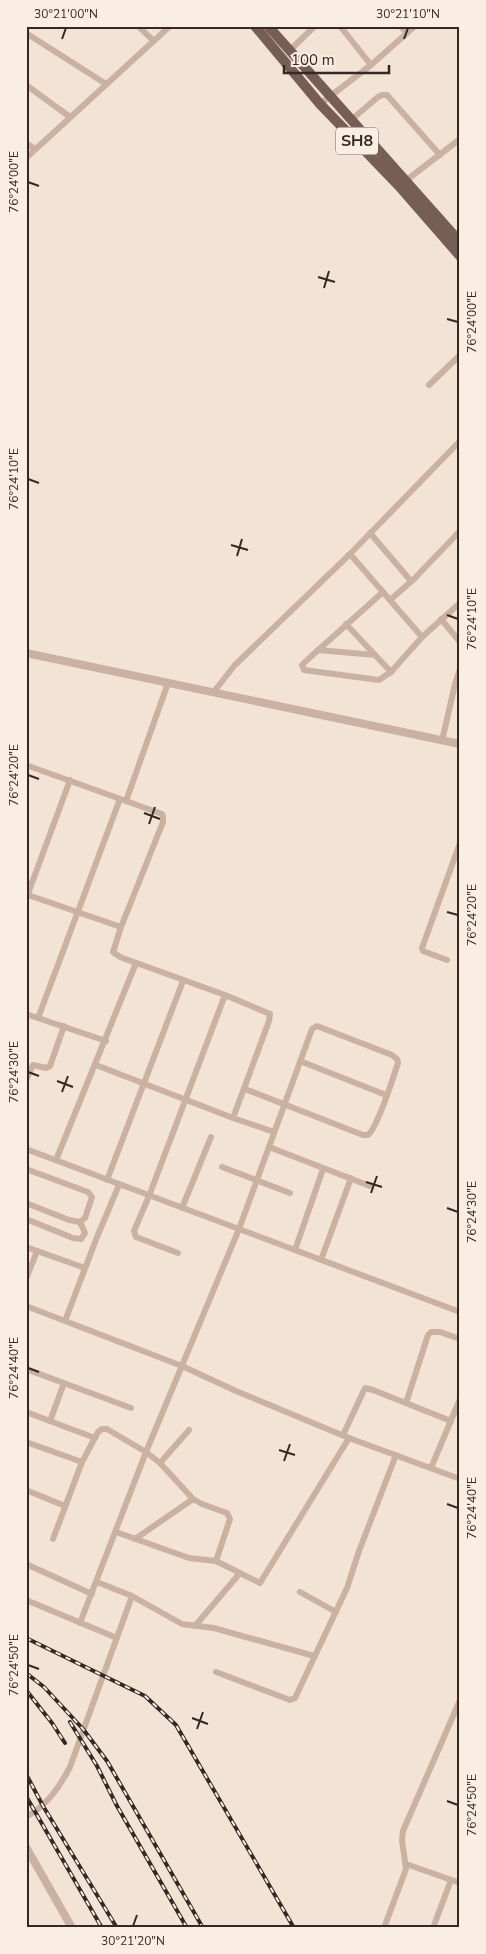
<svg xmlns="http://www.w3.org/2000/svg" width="486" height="1954" font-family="'Nunito Sans',sans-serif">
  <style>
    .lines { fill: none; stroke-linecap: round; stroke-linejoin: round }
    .minor { stroke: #cab1a1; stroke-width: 6 }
    .tertiary { stroke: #cab1a1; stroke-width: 8 }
    .primary { stroke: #775e54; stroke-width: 10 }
    .rail-casing { stroke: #332824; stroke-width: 4 }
    .rail { stroke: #faede1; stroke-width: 2; stroke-dasharray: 5.5; stroke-linecap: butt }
    .ticks { fill: none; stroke: #332824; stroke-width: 2 }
    .labels { text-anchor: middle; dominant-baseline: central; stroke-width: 4; stroke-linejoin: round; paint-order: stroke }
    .shield { fill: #faede1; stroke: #6f635d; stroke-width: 1 }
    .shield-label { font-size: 16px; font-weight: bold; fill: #332824 }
    .neatline { fill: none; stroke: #332824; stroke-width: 2 }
    .ticks-label { font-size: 12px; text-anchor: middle; fill: #332824 }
  </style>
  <rect width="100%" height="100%" fill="#f2e3d5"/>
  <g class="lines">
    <g class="minor">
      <path d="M138,26L154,41"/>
      <path d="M340,26L371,65"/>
      <path d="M400,26L407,33"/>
      <path d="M26,33L106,84"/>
      <path d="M289,51L315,26"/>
      <path d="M26,85L70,117"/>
      <path d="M320,104L371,65L415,26"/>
      <path d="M351,120L378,97L382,95H387L440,155"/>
      <path d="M26,143L35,149"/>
      <path d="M26,158L170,26"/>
      <path d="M404,182L460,139"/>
      <path d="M429,385L460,355"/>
      <path d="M370,533L411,581"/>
      <path d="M350,554L422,637"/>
      <path d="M383,592L306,661L302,665L304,670L379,680L391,672L422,637L460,603"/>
      <path d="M390,600L413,580L460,531"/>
      <path d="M441,619L460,642"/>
      <path d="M346,624L391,672"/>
      <path d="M318,650L375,655"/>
      <path d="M213,693L234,666L350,554L460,441"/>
      <path d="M442,741L455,684L460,669"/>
      <path d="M26,765L162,814L163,816V822L121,927L113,952L120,957L225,995L270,1014L269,1021L233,1118"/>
      <path d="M126,801L168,683"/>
      <path d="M28,895L121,927"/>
      <path d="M26,899L70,780"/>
      <path d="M447,960L423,951L422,948L460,843"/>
      <path d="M26,1014L106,1041"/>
      <path d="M38,1018L120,799"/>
      <path d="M300,1061L386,1095"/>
      <path d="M96,1065L233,1118L274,1132"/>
      <path d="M26,1080L33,1065L46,1068L50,1066L64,1026"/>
      <path d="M269,1147L370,1186"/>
      <path d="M26,1149L460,1312"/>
      <path d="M56,1160L136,963"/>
      <path d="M222,1167L290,1193"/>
      <path d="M26,1169L88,1192L92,1197L85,1218L80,1222L69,1220L26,1203"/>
      <path d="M107,1180L183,981"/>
      <path d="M182,1208L211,1137"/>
      <path d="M26,1219L73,1238L81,1239L85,1233L80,1222"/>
      <path d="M26,1247L85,1268"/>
      <path d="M295,1250L323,1169"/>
      <path d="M178,1253L136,1237L134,1231L149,1196L225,995"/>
      <path d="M321,1260L351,1178"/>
      <path d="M26,1279L37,1251"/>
      <path d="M26,1306L182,1366L236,1391L349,1438L460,1479"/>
      <path d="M65,1321L97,1237L119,1185"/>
      <path d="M26,1369L131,1408"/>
      <path d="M406,1403L428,1335L431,1332H440L460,1339"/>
      <path d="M26,1412L95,1438"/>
      <path d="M50,1421L64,1383"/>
      <path d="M343,1435L365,1388L373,1390L451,1421"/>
      <path d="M26,1442L82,1462"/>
      <path d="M160,1463L189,1430"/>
      <path d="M431,1468L460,1399"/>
      <path d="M26,1490L65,1506"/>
      <path d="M116,1532L189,1558L216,1561L260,1583L349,1438"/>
      <path d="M53,1539L82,1462L98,1432L102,1429H107L146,1452L160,1463L193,1499L202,1504L227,1513L230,1519L216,1561"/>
      <path d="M135,1539L193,1499"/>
      <path d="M26,1564L92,1594"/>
      <path d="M97,1582L132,1596L182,1624L214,1628L314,1656"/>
      <path d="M300,1592L336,1612"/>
      <path d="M26,1600L117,1638"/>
      <path d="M80,1623L146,1452L239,1229L312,1029L317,1026L392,1055L397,1059L398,1063C393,1078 378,1127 368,1135H363L245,1089"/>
      <path d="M195,1626L240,1573"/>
      <path d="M216,1672L290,1700L295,1698L347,1588L359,1551L396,1455"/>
      <path d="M26,1817C47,1805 59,1788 70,1767L132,1596"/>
      <path d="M406,1864L460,1883"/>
      <path d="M384,1928L406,1869L402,1840L403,1831L460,1700"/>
      <path d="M433,1928L451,1880"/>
    </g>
    <g class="tertiary">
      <path d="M26,653L460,744"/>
      <path d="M26,1847L72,1928"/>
    </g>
    <g class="primary">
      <path d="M255,26L320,104L399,186L460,256"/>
      <path d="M268,26L460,242"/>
    </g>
    <g class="rail-casing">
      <g id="rail">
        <path d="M26,1638L145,1696L176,1725L294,1928"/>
        <path d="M26,1673L44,1687L83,1729L107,1761L203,1928"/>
        <path d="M26,1690L52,1723L65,1743"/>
        <path d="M70,1722L97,1766L117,1806L187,1928"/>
        <path d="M26,1774L43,1806L117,1928"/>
        <path d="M26,1796L102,1928"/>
      </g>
    </g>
    <use href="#rail" class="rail"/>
  </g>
  <path class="ticks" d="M62,39L66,28M404,39L408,28M28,182L39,186M318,277L335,282M324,288L329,271M447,319L458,322M28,479L39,483M231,545L248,550M237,556L242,539M447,615L458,619M28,775L39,779M144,813L160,819M149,824L155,807M447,912L458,915M28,1072L39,1076M57,1081L73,1087M62,1092L68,1076M366,1182L382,1187M371,1193L377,1176M447,1208L458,1212M28,1368L39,1372M279,1450L295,1455M284,1461L290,1444M447,1504L458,1508M28,1665L39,1669M192,1718L208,1724M197,1729L203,1712M447,1801L458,1805M133,1926L137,1915"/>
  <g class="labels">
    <rect class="shield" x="336" y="127.5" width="42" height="27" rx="4"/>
    <g class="shield-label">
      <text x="357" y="141">SH8</text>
    </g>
  </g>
  <rect width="486" height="1954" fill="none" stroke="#faede1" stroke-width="55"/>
  <path d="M284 65v8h105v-8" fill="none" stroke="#332824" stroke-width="2.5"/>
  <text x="291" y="65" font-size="15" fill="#332824" stroke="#faede1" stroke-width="4" paint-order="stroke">100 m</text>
  <rect x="28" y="28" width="430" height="1898" class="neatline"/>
  <g class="ticks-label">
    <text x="66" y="18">30°21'00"N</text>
    <text x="408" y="18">30°21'10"N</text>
    <text transform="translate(14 182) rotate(-90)" y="4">76°24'00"E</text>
    <text transform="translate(472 322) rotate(-90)" y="4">76°24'00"E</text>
    <text transform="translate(14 479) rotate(-90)" y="4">76°24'10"E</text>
    <text transform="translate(472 619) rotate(-90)" y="4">76°24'10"E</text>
    <text transform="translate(14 775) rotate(-90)" y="4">76°24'20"E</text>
    <text transform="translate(472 915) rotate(-90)" y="4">76°24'20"E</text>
    <text transform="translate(14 1072) rotate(-90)" y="4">76°24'30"E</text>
    <text transform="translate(472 1212) rotate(-90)" y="4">76°24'30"E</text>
    <text transform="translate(14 1368) rotate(-90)" y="4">76°24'40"E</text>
    <text transform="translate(472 1508) rotate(-90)" y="4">76°24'40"E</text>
    <text transform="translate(14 1665) rotate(-90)" y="4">76°24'50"E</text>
    <text transform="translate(472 1805) rotate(-90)" y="4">76°24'50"E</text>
    <text x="133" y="1945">30°21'20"N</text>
  </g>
</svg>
